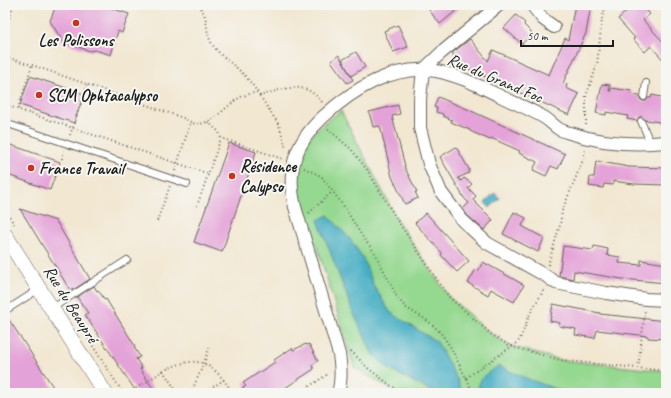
<svg xmlns="http://www.w3.org/2000/svg" width="671" height="398" font-family="Caveat,sans-serif">
  <style>
    .green { fill: #95d890; stroke: #587a56 }
    .water { fill: #44adc3; stroke: #306470 }
    .building { fill: #e4a3d8 }
    .lines { fill: none; stroke-linecap: round; stroke-linejoin: round }
    .service-casing { stroke: #67635b; stroke-width: 8 }
    .minor-casing { stroke: #67635b; stroke-width: 14 }
    .tertiary-casing { stroke: #67635b; stroke-width: 16 }
    .path { stroke: #67635b; stroke-width: 2; stroke-dasharray: 1 3; stroke-linecap: butt }
    .service { stroke: #fff; stroke-width: 6 }
    .minor { stroke: #fff; stroke-width: 12 }
    .tertiary { stroke: #fff; stroke-width: 15 }
    .poi-dot { fill: #c8321e; stroke: #f6f6f2; stroke-width: 1.5 }
    .labels { text-anchor: middle; dominant-baseline: central; stroke-width: 4; stroke-linejoin: round; paint-order: stroke }
    .poi-label { font-size: 17px; font-weight: bold; fill: #1c1c1c; stroke: #f6f6f2; text-anchor: start }
    .street-label { font-size: 17px; fill: #1c1c1c; stroke: #f6f6f2 }
  </style>
  <rect width="100%" height="100%" fill="#f6f6f2"/>
  <filter id="ink" filterUnits="userSpaceOnUse"><feTurbulence type="fractalNoise" baseFrequency=".025" numOctaves="2"/><feDisplacementMap in="SourceGraphic" scale="8" xChannelSelector="R" yChannelSelector="G"/><feConvolveMatrix kernelMatrix="1 2 1 2 8 2 1 2 1" color-interpolation-filters="sRGB"/></filter>
  <filter id="wash" filterUnits="userSpaceOnUse"><feTurbulence type="fractalNoise" baseFrequency=".012" numOctaves="4" result="noise"/><feDisplacementMap in="SourceGraphic" scale="16" xChannelSelector="R" yChannelSelector="G"/><feGaussianBlur stdDeviation="0.9" result="paint"/><feColorMatrix in="noise" values="0 0 0 0 0 0 0 0 0 0 0 0 0 0 0 0 0 1.4 0 .05"/><feComposite in="paint" operator="in"/></filter>
  <g filter="url(#wash)">
    <rect width="100%" height="100%" fill="#f2e7d1"/>
    <path class="green" d="M341,111L399,223L449,297L491,334L510,346L560,360L666,371V393H397L354,367L316,243L311,241C302,210 288,173 307,142C316,129 328,120 341,111Z"/>
    <g class="water">
      <path d="M494,193L500,198L490,208L485,203Z"/>
      <path d="M328,215L350,239L363,258L374,286L390,312L437,342L458,381L462,393H435L388,369L372,353L353,312L318,220Z"/>
      <path d="M499,366L528,379L567,393H478C478,377 486,374 499,366Z"/>
    </g>
    <g id="blocks">
      <g class="building">
        <path d="M56,5H102L129,14L122,33L118,31L111,55L95,50L90,51L63,42L50,21Z"/>
        <path d="M436,5H463L440,24L429,10Z"/>
        <path d="M575,5L591,6L586,33L563,83L567,84L566,88L579,94L569,115L462,66L452,53L470,39L488,61L493,50L549,75L565,38L568,40Z"/>
        <path d="M633,5H641L650,14L643,20L666,45V63L651,46L645,52L633,39L635,38L618,19Z"/>
        <path d="M516,15L525,23L524,25L532,33L522,44L504,28Z"/>
        <path d="M398,25L408,47L393,52L384,31Z"/>
        <path d="M356,52L365,67L351,76L342,60Z"/>
        <path d="M339,55L353,80L347,83L331,61Z"/>
        <path d="M30,76L84,94L74,123L20,105Z"/>
        <path d="M602,84L610,85L609,91H611V88L632,91L631,94L640,96V99L643,101H646L648,98H651L652,95L666,98V123L646,120V121L642,117H639L637,121L627,119L628,116L606,112V115L596,113Z"/>
        <path d="M438,97L467,109L565,154L558,169L551,166L546,176L533,170L537,162L519,153L520,151L491,138L490,140L470,131V130L451,122L452,120L443,116V114L436,112L437,108L434,107Z"/>
        <path d="M398,105L400,114L392,116L405,166H404L417,192H415L418,198L405,204L392,177L380,126L373,127L369,112Z"/>
        <path d="M5,143L60,162L50,190L5,174Z"/>
        <path d="M229,143L256,152L222,252L194,242Z"/>
        <path d="M456,147L469,169V173L458,178L461,181L464,178L472,184L468,188L476,196L473,200L493,220L484,230L467,215L463,209L469,203L464,198L440,157Z"/>
        <path d="M596,161L629,167L666,168V185L634,184L613,181V185L604,184L603,188L589,186L590,177H594Z"/>
        <path d="M20,209L56,221L90,279L73,290L72,288L70,290Z"/>
        <path d="M514,212L526,218L522,226L544,238L538,252L503,234Z"/>
        <path d="M426,213L469,261L457,272L441,255L442,253L415,223Z"/>
        <path d="M563,246L593,250L594,246L608,249L607,255L620,257L619,263L641,265V260L666,264V283L622,279L574,271L573,279L559,276Z"/>
        <path d="M483,262L524,285L514,302L491,289L488,295L468,283L476,269L478,271Z"/>
        <path d="M94,286L97,291L98,290L105,300L106,299L135,346L134,347L140,357L136,359L142,368L140,369L156,393H137L85,315L88,313L77,297Z"/>
        <path d="M553,304L600,313V314L666,321V339L648,338V336L597,330L595,338L575,335L576,329L559,326L560,323L550,321Z"/>
        <path d="M5,315H6L57,393H5Z"/>
        <path d="M306,344L307,345L309,344L318,361L312,365L314,369L282,390L284,393H235L246,386L243,383L275,362L274,360L292,348L293,350Z"/>
      </g>
    </g>
  </g>
  <g filter="url(#ink)">
    <use href="#blocks" fill-opacity="0" stroke="#67635b" stroke-width="1"/>
    <g class="lines">
      <g class="service-casing">
        <g id="service">
          <path d="M644,97L646,83"/>
          <path d="M641,121L650,142"/>
          <path d="M5,123L187,184"/>
          <path d="M51,309L127,260"/>
          <path d="M5,311L39,289"/>
        </g>
      </g>
      <g class="minor-casing">
        <g id="minor">
          <path d="M532,5L543,19L554,27"/>
          <path d="M423,70L420,99V128L429,164L441,192L462,220L487,243L546,276L556,283L606,293L646,299L666,300"/>
          <path d="M423,70L441,53L499,5"/>
          <path d="M338,393C342,380 341,367 339,354L295,207C286,170 295,143 323,117C353,89 394,64 436,71C458,75 479,86 498,95C514,103 530,109 545,118C550,121 554,126 559,129C562,131 567,132 570,133C600,143 635,145 666,142"/>
        </g>
      </g>
      <g class="tertiary-casing">
        <path id="tertiary" d="M5,235L105,393"/>
      </g>
      <g class="path">
        <path d="M198,5C210,17 204,29 211,42C218,55 231,62 240,71C248,78 254,87 260,96C283,89 304,79 322,102"/>
        <path d="M5,33L13,5"/>
        <path d="M5,57L32,65L186,119C204,135 224,107 239,98C244,95 251,94 257,92"/>
        <path d="M260,96L279,125L286,148"/>
        <path d="M5,105L209,174"/>
        <path d="M18,109L32,65"/>
        <path d="M208,122L219,132L221,138L283,159"/>
        <path d="M586,125V96L597,65L602,19L606,5"/>
        <path d="M328,129L351,149L368,171L399,223L449,297L491,334L510,346L560,360L666,371"/>
        <path d="M70,135L87,85"/>
        <path d="M62,159L64,151"/>
        <path d="M304,168L321,176L345,208L362,236L375,253L397,297L405,307L428,321L440,332L450,346L470,386V393"/>
        <path d="M175,171L190,124"/>
        <path d="M197,206L221,138"/>
        <path d="M5,210L14,224"/>
        <path d="M309,213L332,192"/>
        <path d="M157,221L170,186"/>
        <path d="M548,265L560,225L562,211L583,160L585,149"/>
        <path d="M71,312L123,393"/>
        <path d="M351,351L369,369L390,385L403,393"/>
        <path d="M638,368L645,310"/>
        <path d="M163,371C199,353 212,362 233,393"/>
        <path d="M466,378L518,342C524,332 526,322 531,312C535,303 541,297 544,288"/>
        <path d="M129,393L163,371L178,393"/>
        <path d="M191,393L204,363L209,348"/>
        <path d="M203,393L224,380"/>
        <path d="M299,393L328,374"/>
      </g>
      <use href="#service" class="service"/>
      <use href="#minor" class="minor"/>
      <use href="#tertiary" class="tertiary"/>
    </g>
  </g>
  <g class="poi-dot">
    <circle cx="76" cy="23" r="4"/>
    <circle cx="39" cy="95" r="4"/>
    <circle cx="31" cy="168" r="4"/>
    <circle cx="232" cy="176" r="4"/>
  </g>
  <g class="labels">
    <g class="poi-label">
      <text x="76" y="40" text-anchor="middle">Les Polissons</text>
      <text x="47" y="95">SCM Ophtacalypso</text>
      <text x="240" y="166">Résidence<tspan x="240" dy="20">Calypso</tspan></text>
      <text x="39" y="168">France Travail</text>
    </g>
    <g class="street-label">
      <text transform="translate(495 78) rotate(23)">Rue du Grand Foc</text>
      <text transform="translate(71 304) rotate(58)">Rue du Beaupré</text>
    </g>
  </g>
  <rect width="671" height="398" fill="none" stroke="#f6f6f2" stroke-width="20"/>
  <path d="M521 40v6h92v-6" fill="none" stroke="#1c1c1c" stroke-width="2"/>
  <text x="527" y="40" font-size="12" fill="#1c1c1c" stroke="#f6f6f2" stroke-width="3" paint-order="stroke">50 m</text>
</svg>
